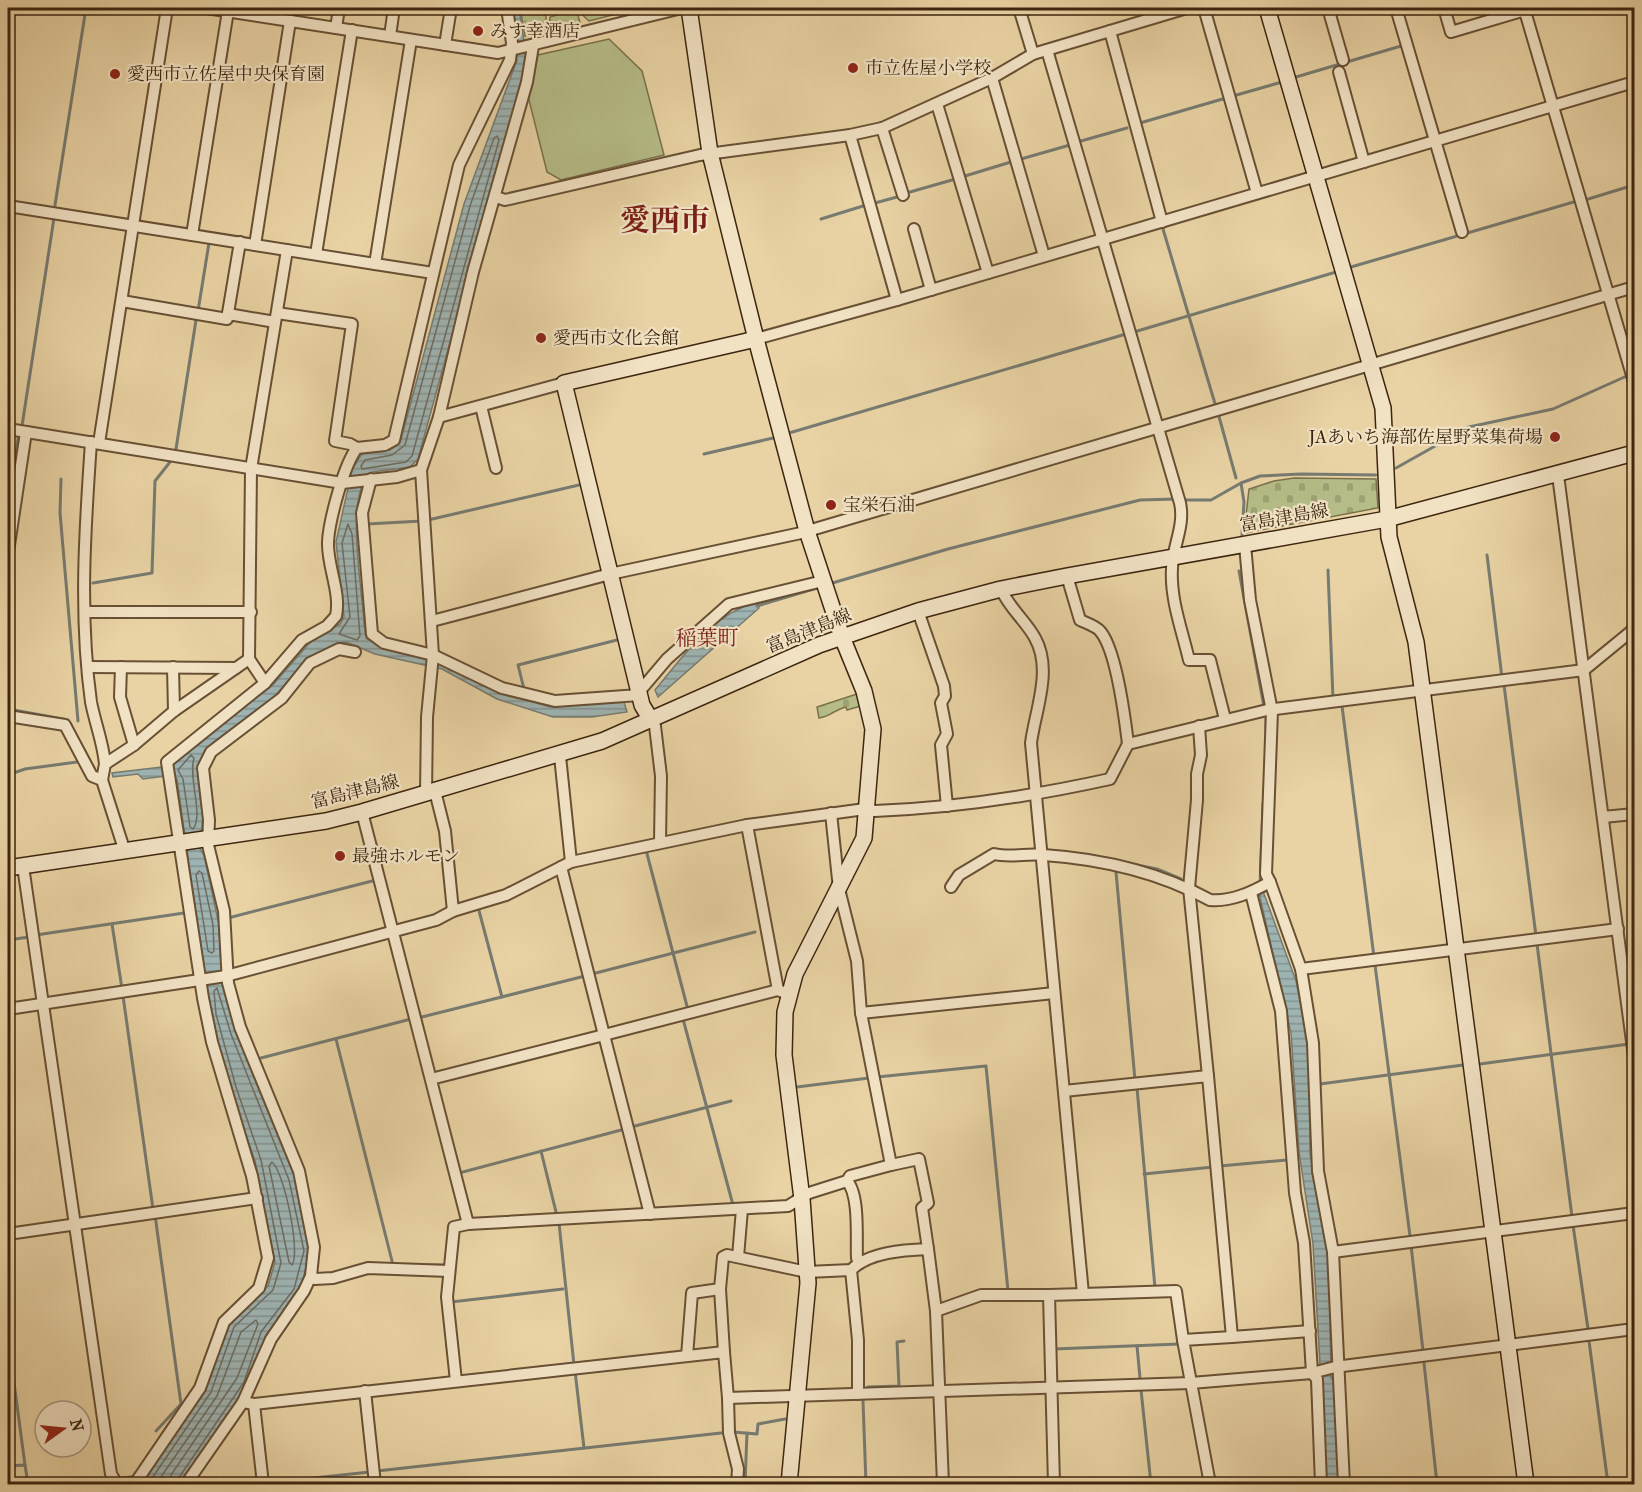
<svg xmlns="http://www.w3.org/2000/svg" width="1642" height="1492" font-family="'IM FELL French Canon','Noto Serif JP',serif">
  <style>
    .grass { fill: url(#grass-dots); stroke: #79704b; stroke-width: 1.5 }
    .cemetery { fill: url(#cemetery-stones); stroke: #79704b; stroke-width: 1.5 }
    .pitch { fill: #b5bc87; stroke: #79704b; stroke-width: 1.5 }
    .water { fill: url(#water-rules); stroke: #777b71; stroke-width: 1.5 }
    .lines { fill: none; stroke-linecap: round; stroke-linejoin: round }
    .shore { stroke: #6e6c61; stroke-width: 1.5 }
    .stream { stroke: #777b71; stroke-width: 3 }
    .street-casing { stroke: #685034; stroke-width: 14 }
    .secondary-casing { stroke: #3d250f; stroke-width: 18 }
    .street { stroke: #f1e2c4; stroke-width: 10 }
    .secondary { stroke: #f1e2c4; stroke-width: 15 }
    .poi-dot { fill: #8f2418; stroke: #f1e2c4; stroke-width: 2 }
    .labels { text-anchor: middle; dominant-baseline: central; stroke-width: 4.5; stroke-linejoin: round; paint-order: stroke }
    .poi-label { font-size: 18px; fill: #3d250f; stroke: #f1e2c4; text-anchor: start }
    .street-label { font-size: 18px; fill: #3d250f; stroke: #f1e2c4 }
    .quarter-label { font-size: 21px; fill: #7a1f14; stroke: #f1e2c4 }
    .town-label { font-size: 30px; font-weight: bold; fill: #7a1f14; stroke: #f1e2c4 }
  </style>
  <defs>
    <pattern id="grass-dots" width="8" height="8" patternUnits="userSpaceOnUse" patternTransform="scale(1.5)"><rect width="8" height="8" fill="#b5bc87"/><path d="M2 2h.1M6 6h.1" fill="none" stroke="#9da173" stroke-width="1.8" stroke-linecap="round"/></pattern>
    <pattern id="cemetery-stones" width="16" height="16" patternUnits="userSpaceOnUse" patternTransform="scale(1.5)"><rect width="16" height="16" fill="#b5bc87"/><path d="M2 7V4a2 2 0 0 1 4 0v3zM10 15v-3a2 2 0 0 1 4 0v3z" fill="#9da173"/></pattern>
    <pattern id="water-rules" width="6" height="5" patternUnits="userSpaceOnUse" patternTransform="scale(1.5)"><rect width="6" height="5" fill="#9eb4b3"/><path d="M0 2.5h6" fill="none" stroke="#829290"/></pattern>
  </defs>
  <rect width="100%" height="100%" fill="#e9d3a4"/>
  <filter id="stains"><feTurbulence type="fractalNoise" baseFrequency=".00333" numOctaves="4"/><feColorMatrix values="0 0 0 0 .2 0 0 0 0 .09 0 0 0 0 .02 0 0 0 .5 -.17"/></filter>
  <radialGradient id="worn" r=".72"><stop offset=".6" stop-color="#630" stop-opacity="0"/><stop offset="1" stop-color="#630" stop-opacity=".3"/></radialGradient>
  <g class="grass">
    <path d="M520,8H535L546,16V28L543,32L525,36Z"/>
    <path d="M575,8H623L625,12L589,21Z"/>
    <path d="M570,11L578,15L580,23L553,30L549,27L550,17Z"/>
  </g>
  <g class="cemetery">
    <path d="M1294,478L1376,479L1378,508L1244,533L1249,489L1274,481Z"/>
    <path d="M860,693L864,705L847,710L846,707C836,709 831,716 819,718L817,707Z"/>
  </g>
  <path class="pitch" d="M609,39L642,71L664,155L561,180L547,172L528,96L538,55Z"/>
  <g class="water">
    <path d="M512,8H519L527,61L418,459L410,467L372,472C343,491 363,592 364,624L366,638L378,646L443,663L496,691L550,707L624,702L627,712L592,717H553L497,699L442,669L375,654L346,642L337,643L307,659L274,697L211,744L203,755L198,775L203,815L200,849L204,855L219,925L221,967L236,1032L295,1178L310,1250L300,1292L266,1335L249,1384L181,1484H142L205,1389L229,1324L268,1286L275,1262L255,1161L230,1089L210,1015L177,779L173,775L143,779L138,774L113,777L112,773L162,767L177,762L179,756L272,686L312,640L340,624L344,617L336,542L352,470L361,455L369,451L390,450L400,443L464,204L517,60Z"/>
    <path d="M758,601L759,608L658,697L655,690C687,652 709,617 758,601Z"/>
    <path d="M1260,883L1296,981L1309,1047L1310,1154L1329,1263L1331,1378L1334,1380L1338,1484H1327L1313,1244L1299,1152L1291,1033L1257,884Z"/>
  </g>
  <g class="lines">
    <g class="shore">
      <path d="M497,136L499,140L412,456L406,462L362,469L361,466L365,460L392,455L405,445L470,206L494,138Z"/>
      <path d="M348,524L352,534L360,636L357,640L339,634L350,617L342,543Z"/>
      <path d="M191,755L194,758C188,778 204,816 193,829L190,827L183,779L178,770Z"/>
      <path d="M199,871L202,873L213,925L214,951L212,953L208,951L196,875Z"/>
      <path d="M272,1162C284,1171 301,1253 292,1265L289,1262L269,1166Z"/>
      <path d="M148,1484L211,1392L234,1327L273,1290L281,1263L261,1160L236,1087L216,1014L214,991L217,988L231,1034L289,1180L304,1251L294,1289L261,1332L244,1382L178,1479L177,1484"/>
      <path d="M156,1484L217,1396L241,1332L256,1320L258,1324L237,1378L171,1475L169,1484"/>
    </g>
    <g class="stream">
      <path d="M1296,77L1401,46"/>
      <path d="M1233,96L1282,82"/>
      <path d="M1140,123L1226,98"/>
      <path d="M1081,141L1127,128"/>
      <path d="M1021,159L1070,145"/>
      <path d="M965,176L1011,162"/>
      <path d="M910,192L952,180"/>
      <path d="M1585,200L1634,185"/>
      <path d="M875,203L897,197"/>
      <path d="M55,205L86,8"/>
      <path d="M821,219L863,206"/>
      <path d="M1163,229L1216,407"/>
      <path d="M1351,267L1577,201"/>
      <path d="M198,311L209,243"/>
      <path d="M1134,332L1336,272"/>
      <path d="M1634,393V396"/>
      <path d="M1218,413L1236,478"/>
      <path d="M22,426L54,218"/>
      <path d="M789,433L1126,334"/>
      <path d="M176,449L196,320"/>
      <path d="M704,454L773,438"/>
      <path d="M1396,468L1469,427L1553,409L1629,375"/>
      <path d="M61,479L60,513L78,721"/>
      <path d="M1241,483L1244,502L1242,535"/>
      <path d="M1183,500H1211L1241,483L1260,476L1301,474L1376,475"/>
      <path d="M8,509L18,439"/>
      <path d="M428,520L579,485"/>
      <path d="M367,524L422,521"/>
      <path d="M1487,555L1502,678"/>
      <path d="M1328,570L1333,699"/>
      <path d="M1239,571L1264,707"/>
      <path d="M93,583L152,573L155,481L170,462"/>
      <path d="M829,584L948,549L1140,500L1176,499"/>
      <path d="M757,606L817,588"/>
      <path d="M1504,685L1536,936"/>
      <path d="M524,689L518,665L617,640"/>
      <path d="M1342,706L1374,957"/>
      <path d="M8,709L68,720L95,770"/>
      <path d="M1266,717V730"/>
      <path d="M8,775L25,769L77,762"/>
      <path d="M646,850L688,1010"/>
      <path d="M1082,854L1099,857"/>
      <path d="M1132,864L1157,869L1181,879"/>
      <path d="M1116,872L1135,1080"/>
      <path d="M1260,886L1263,803"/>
      <path d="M478,907L502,997"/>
      <path d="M228,918L376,880"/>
      <path d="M112,924L122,989"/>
      <path d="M36,935L184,913"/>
      <path d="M8,940L29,937"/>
      <path d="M1537,944L1572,1217"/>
      <path d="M1375,965L1410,1236"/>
      <path d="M592,974L755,932"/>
      <path d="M123,996L153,1209"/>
      <path d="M418,1018L585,976"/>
      <path d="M683,1019L733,1205"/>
      <path d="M336,1039L393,1265"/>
      <path d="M261,1058L411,1019"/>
      <path d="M1480,1064L1629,1044"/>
      <path d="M877,1077L986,1066L1008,1291"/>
      <path d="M1320,1084L1463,1065"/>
      <path d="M797,1087L869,1078"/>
      <path d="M1137,1088L1155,1288"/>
      <path d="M631,1127L731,1101"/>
      <path d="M541,1151L557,1216"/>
      <path d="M1220,1166L1287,1160"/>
      <path d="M459,1173L625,1129"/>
      <path d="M1144,1174L1213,1167"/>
      <path d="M155,1215L181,1404L156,1431"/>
      <path d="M559,1223L574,1365"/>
      <path d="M1573,1225L1588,1329"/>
      <path d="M1411,1245L1423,1351"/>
      <path d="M426,1265H445"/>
      <path d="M451,1302L563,1289"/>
      <path d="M8,1338L25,1465"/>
      <path d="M1589,1341L1608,1484"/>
      <path d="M1137,1346L1140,1378"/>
      <path d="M1054,1349L1179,1344"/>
      <path d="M1424,1363L1437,1484"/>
      <path d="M575,1371L584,1448"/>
      <path d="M868,1387L899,1386L897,1342L904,1341"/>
      <path d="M1141,1390L1151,1484"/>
      <path d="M863,1401L866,1484"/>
      <path d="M733,1432L757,1434L758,1424L785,1419"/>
      <path d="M8,1466L25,1465L28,1484"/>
      <path d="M377,1471L721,1433"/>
      <path d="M266,1483L370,1472"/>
      <path d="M251,1484H259"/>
      <path d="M745,1484L747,1433"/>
    </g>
    <g class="street-casing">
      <g id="street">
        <path d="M206,8L498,53L682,8"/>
        <path d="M1019,8L1033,54"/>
        <path d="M1204,8L1257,193"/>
        <path d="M1328,8L1343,60"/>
        <path d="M1396,8L1462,232"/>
        <path d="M1444,8L1451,32L1525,10"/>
        <path d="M1524,8L1634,382"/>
        <path d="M8,17L9,8"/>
        <path d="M336,28L339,8"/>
        <path d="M1110,31L1162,222"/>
        <path d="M390,36L394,8"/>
        <path d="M445,45L451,8"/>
        <path d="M1047,50L1180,503C1185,526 1173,545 1172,568C1170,599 1182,630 1189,660H1210L1225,719"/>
        <path d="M1339,72L1364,162"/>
        <path d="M992,78L1044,256"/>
        <path d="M937,104L988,273"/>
        <path d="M882,128L903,195"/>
        <path d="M850,135L897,300"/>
        <path d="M496,197L505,200L700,155L850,135L882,128L992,78L1033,54L1187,8"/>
        <path d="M8,206L375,264L411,40"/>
        <path d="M914,229L931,290"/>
        <path d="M192,235L228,11"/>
        <path d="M255,245L290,21"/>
        <path d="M316,254L352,30"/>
        <path d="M375,264L433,273"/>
        <path d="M122,301L227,319L240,242"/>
        <path d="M277,313L352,324L335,441L350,444L357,448"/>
        <path d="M228,314L275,322"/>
        <path d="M756,339L897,300L1634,82"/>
        <path d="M481,406L496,468"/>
        <path d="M439,417L564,383"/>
        <path d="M8,429L342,483L397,477L421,470"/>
        <path d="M91,442C85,528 79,615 91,702C95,723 103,742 105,764"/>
        <path d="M99,443L167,8"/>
        <path d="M1558,475L1634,1057"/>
        <path d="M371,479L362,513L372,634L384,643L433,655L502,688L555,701L639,695"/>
        <path d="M1245,545L1250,600L1272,711L1266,874L1270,882"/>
        <path d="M8,552L26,432"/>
        <path d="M1067,576L1080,620C1086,623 1096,626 1100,631C1116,649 1125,719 1128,744"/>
        <path d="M1001,589C1009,608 1026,621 1035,638C1053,670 1035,711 1031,743L1083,1294L1049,1295L1054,1484"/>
        <path d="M918,611L944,686L945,696L941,703L947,734L941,745L947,806"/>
        <path d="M85,612H251"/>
        <path d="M432,621L610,574L801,533L1634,287"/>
        <path d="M249,659L265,683L302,640L327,626L336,616C341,592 327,566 328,542C329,521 344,464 357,448L385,445L394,440L459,165L510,60L512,43L507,8"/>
        <path d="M89,667L236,668"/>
        <path d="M121,667L120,697L134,745"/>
        <path d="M173,667L174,711"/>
        <path d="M639,692L667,659L729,604L823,581"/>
        <path d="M8,716L65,725L92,776L102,780"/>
        <path d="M651,720L655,726L661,776L660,842"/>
        <path d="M1199,726L1201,755L1197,774V800L1189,888L1208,1076"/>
        <path d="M560,756L571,862"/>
        <path d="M435,791L445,831L453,911"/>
        <path d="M426,794L427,717L433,655L421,470L439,417L473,272L527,82L533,46"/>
        <path d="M362,812L468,1224L788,1206L809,1193L847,1181L850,1176L891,1165L861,1013"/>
        <path d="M831,813L839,889L857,961L861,1013L1054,993"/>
        <path d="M1603,817L1634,814"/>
        <path d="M747,825L778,990L783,992"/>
        <path d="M124,849L102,780L105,764L134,745L174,711L249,659L251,469L287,250"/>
        <path d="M23,866L111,1474L117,1484"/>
        <path d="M561,867L604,1035L778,990"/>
        <path d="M951,887L959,875L994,854C1011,858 1027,853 1044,855C1102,859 1159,872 1210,900C1231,902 1252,892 1270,882L1301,969L1618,929"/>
        <path d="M1251,893L1281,1011L1295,1193L1304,1243L1312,1373L1317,1379L1321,1484"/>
        <path d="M1301,969L1313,1043L1318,1171L1333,1252L1634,1213"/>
        <path d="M8,1009L226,976L436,920L453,911L506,895L571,862L747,825L865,809L875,811C954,808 1033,796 1110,779L1128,744L1267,710L1584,670L1634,629"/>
        <path d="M431,1079L604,1035L650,1214"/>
        <path d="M1064,1091L1208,1076L1232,1337L1310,1331"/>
        <path d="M847,1181C860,1195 856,1240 857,1258L859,1262"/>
        <path d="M8,1234L257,1198"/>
        <path d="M928,1249L936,1311L943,1484"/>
        <path d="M1333,1252L1344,1484"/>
        <path d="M738,1257L742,1209"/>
        <path d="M851,1270L858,1340V1394"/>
        <path d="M311,1276L314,1247L299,1171L240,1027L228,983L224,911L208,845L209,820L203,768L211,752L282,698L310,663L339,649L355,652"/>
        <path d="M1083,1294L1176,1291L1183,1340"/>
        <path d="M936,1311L981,1295H1049"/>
        <path d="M724,1352L720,1289L723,1257L727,1255L807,1272L851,1270C869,1252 904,1250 928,1249L922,1208L928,1203L919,1159L891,1165"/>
        <path d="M687,1356L692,1293L720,1289"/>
        <path d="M456,1381L447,1297L454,1227L468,1224"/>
        <path d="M365,1391L375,1484"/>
        <path d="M728,1398L729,1433L738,1469L737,1484"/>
        <path d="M254,1404L243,1402L271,1339L304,1291L311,1276L315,1279L333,1278L368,1268L449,1271"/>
        <path d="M121,1484L136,1482L200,1388L224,1322L259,1288L268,1258L252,1176L212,1042L203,998L167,762L265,683"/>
        <path d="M186,1484L243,1402"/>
        <path d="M263,1484L254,1404L724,1352L728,1398L1191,1383L1312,1373L1335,1367L1634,1329"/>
        <path d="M1210,1484L1183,1340L1232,1337"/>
      </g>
    </g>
    <g class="secondary-casing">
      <g id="secondary">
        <path d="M689,8L710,153L756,339L807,531L842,637L864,691L873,729L864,838L795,974L785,1012L784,1055L802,1199L808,1283L789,1484"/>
        <path d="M1267,8L1383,408L1389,537L1416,642L1526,1484"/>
        <path d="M651,720L642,705L564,383L756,339"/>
        <path d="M8,868L326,821L362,812L602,741L819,645L918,611L1001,589L1067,576L1387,519L1634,453"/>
      </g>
    </g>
    <use href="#street" class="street"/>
    <use href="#secondary" class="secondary"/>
  </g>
  <g class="poi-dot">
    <circle cx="478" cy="31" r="6"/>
    <circle cx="853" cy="68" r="6"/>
    <circle cx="115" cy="74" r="6"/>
    <circle cx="541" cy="338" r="6"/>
    <circle cx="1555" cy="437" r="6"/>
    <circle cx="831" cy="505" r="6"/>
    <circle cx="340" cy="856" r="6"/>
  </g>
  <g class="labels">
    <g class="poi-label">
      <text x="490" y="31">みす幸酒店</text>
      <text x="865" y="68">市立佐屋小学校</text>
      <text x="127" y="74">愛西市立佐屋中央保育園</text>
      <text x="553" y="338">愛西市文化会館</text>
      <text x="1543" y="437" text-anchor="end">JAあいち海部佐屋野菜集荷場</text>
      <text x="843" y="505">宝栄石油</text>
      <text x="352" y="856">最強ホルモン</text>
    </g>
    <g class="street-label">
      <text transform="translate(1284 518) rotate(-10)">富島津島線</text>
      <text transform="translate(809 631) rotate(-22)">富島津島線</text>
      <text transform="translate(355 792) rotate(-14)">富島津島線</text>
    </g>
    <g class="quarter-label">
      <text x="707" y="638">稲葉町</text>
    </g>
    <g class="town-label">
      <text x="665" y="220">愛西市</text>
    </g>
  </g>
  <rect width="1642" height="1492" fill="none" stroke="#e9d3a4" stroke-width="30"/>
  <rect x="9" y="9" width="1624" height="1474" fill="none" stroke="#3d250f" stroke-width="3"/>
  <rect x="15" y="15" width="1612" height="1462" fill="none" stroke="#3d250f" stroke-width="1.5"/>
  <g transform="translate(63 1429) rotate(75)"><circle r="28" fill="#f1e2c4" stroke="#a9967c" stroke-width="1.5"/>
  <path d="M0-4.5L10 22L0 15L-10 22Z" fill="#8f2418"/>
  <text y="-9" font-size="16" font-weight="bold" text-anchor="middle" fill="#3d250f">N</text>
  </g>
  <rect width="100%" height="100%" filter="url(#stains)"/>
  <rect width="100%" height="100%" fill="url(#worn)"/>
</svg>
